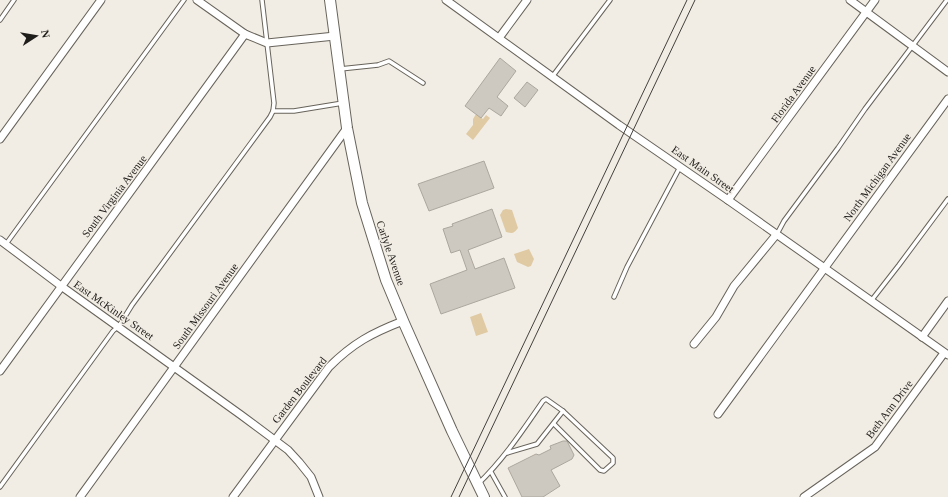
<svg xmlns="http://www.w3.org/2000/svg" width="948" height="497" font-family="Georgia,serif">
  <style>
    .green { fill: #dfcaa4 }
    .building { fill: #cec9c0; stroke: #aca79e }
    .lines { fill: none; stroke-linecap: round; stroke-linejoin: round }
    .service-casing { stroke: #67635b; stroke-width: 5.5 }
    .minor-casing { stroke: #67635b; stroke-width: 9 }
    .secondary-casing { stroke: #67635b; stroke-width: 12 }
    .service { stroke: #fff; stroke-width: 3.5 }
    .minor { stroke: #fff; stroke-width: 7 }
    .secondary { stroke: #fff; stroke-width: 10 }
    .tram { stroke: #43413d; stroke-width: 1 }
    .labels { text-anchor: middle; dominant-baseline: central; stroke-width: 3; stroke-linejoin: round; paint-order: stroke }
    .street-label { font-size: 11px; fill: #1f1d1a; stroke: #f2ede4 }
  </style>
  <rect width="100%" height="100%" fill="#f2ede4"/>
  <g class="green">
    <path d="M476,114L483,119L486,115L490,118L473,140L466,134L473,125V119Z"/>
    <path d="M506,209L512,210L518,228C514,233 513,234 506,232L500,215L503,210Z"/>
    <path d="M529,249L534,259L531,266L528,267L517,262L514,254Z"/>
    <path d="M481,313L488,332L476,336L470,317Z"/>
  </g>
  <g class="building">
    <path d="M500,58L516,71L497,97L508,106L501,116L489,108L481,118L465,106Z"/>
    <path d="M527,82L538,90L525,107L514,98Z"/>
    <path d="M484,161L494,188L429,211L418,184Z"/>
    <path d="M492,209L502,237L468,250L475,269L504,258L515,288L441,314L430,284L467,270L460,250L451,253L443,229L453,226L452,224Z"/>
    <path d="M563,441H567L574,455L572,459L551,470L560,486L543,497H522L508,468L536,454L539,455L551,449L550,446Z"/>
  </g>
  <g class="lines">
    <g class="service-casing">
      <g id="service">
        <path d="M0,20L14,0"/>
        <path d="M340,69L378,65L389,61L423,83"/>
        <path d="M552,77L610,0"/>
        <path d="M273,111H294L343,103"/>
        <path d="M777,234L784,221L838,148L865,109L947,0"/>
        <path d="M6,244L184,0"/>
        <path d="M614,297L627,267L680,167"/>
        <path d="M871,301L899,265L948,199"/>
        <path d="M507,453L537,444L563,411"/>
        <path d="M491,472L505,497"/>
        <path d="M478,484C504,459 523,430 543,401L546,399L563,411L613,458V463L604,471L600,470L554,424"/>
        <path d="M0,487L113,331L119,326L132,305L270,117L273,111L274,103L262,0"/>
      </g>
    </g>
    <g class="minor-casing">
      <g id="minor">
        <path d="M197,0L245,34L267,43L335,36"/>
        <path d="M446,0L619,125L728,200L948,355"/>
        <path d="M850,0L948,72"/>
        <path d="M499,38L527,0"/>
        <path d="M0,139L101,0"/>
        <path d="M728,200L875,0"/>
        <path d="M0,240L61,286L241,415L288,450L299,462L311,477L319,497"/>
        <path d="M922,337L948,301"/>
        <path d="M694,344L716,317L734,286L776,235"/>
        <path d="M0,371L245,34"/>
        <path d="M718,414L948,99"/>
        <path d="M80,497L347,128"/>
        <path d="M233,497L329,367C353,343 372,333 403,321"/>
        <path d="M804,497L875,447L944,353"/>
      </g>
    </g>
    <g class="secondary-casing">
      <path id="secondary" d="M330,0L347,128L362,203L386,280L404,323L452,431L484,497"/>
    </g>
    <use href="#service" class="service"/>
    <use href="#minor" class="minor"/>
    <use href="#secondary" class="secondary"/>
    <g class="tram">
      <path d="M451,497L687,0"/>
      <path d="M459,497L695,0"/>
    </g>
  </g>
  <g class="labels">
    <g class="street-label">
      <text transform="translate(793 94) rotate(-54)">Florida Avenue</text>
      <text transform="translate(703 169) rotate(35)">East Main Street</text>
      <text transform="translate(877 177) rotate(-54)">North Michigan Avenue</text>
      <text transform="translate(114 196) rotate(-53)">South Virginia Avenue</text>
      <text transform="translate(391 253) rotate(71)">Carlyle Avenue</text>
      <text transform="translate(205 306) rotate(-54)">South Missouri Avenue</text>
      <text transform="translate(114 310) rotate(35)">East McKinley Street</text>
      <text transform="translate(299 390) rotate(-52)">Garden Boulevard</text>
      <text transform="translate(889 409) rotate(-53)">Beth Ann Drive</text>
    </g>
  </g>
  <g transform="translate(36 36) rotate(78)" stroke="#f2ede4" stroke-width="3" paint-order="stroke">
  <path d="M0-3L7 15L0 10L-7 15Z" fill="#1f1d1a"/>
  <text y="-6" font-size="11" font-weight="bold" text-anchor="middle" fill="#1f1d1a">N</text>
  </g>
</svg>
